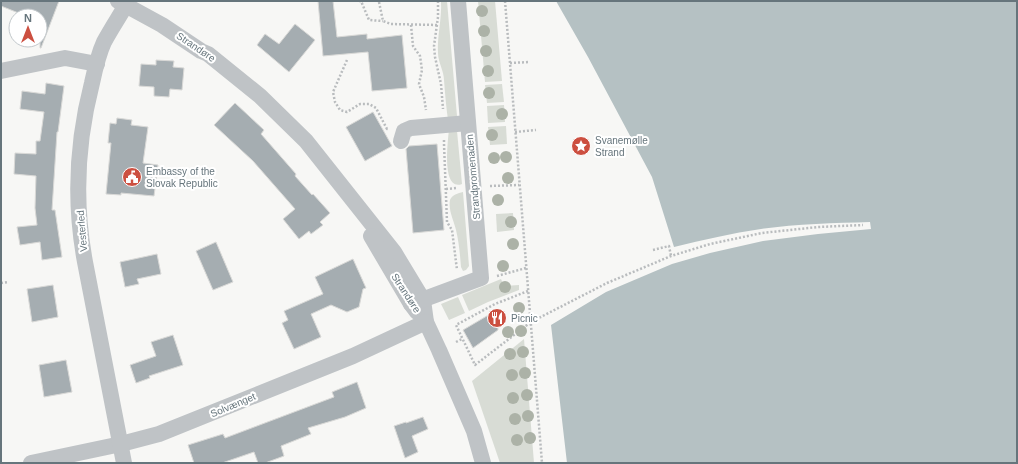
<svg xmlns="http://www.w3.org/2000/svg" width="1018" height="464" font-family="Arial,sans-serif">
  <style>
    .green { fill: #d8dcd5 }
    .water { fill: #b5c1c3 }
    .building { fill: #a5adb1; stroke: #d9d9d7 }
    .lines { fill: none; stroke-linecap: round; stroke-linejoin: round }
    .path { stroke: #b9bcbe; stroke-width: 2.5; stroke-dasharray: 2 2; stroke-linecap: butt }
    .minor { stroke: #bfc3c6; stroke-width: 16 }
    .tree { fill: #acb2a7 }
    .labels { text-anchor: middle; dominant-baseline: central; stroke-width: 4; stroke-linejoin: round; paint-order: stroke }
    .street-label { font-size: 10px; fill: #66757c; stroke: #fff }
    .poi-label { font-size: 10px; fill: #66757c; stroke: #fff; text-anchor: start }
  </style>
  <rect width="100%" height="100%" fill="#f7f7f5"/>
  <g class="green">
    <path d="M441,1H447L457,116L456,117L448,120C446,106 445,93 444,80C444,71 438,62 438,53C437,36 442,19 441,1Z"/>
    <path d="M478,1H495L502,81L485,82Z"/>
    <path d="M502,84L504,102L487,103L485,85Z"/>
    <path d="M504,105L505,122L488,123L487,106Z"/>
    <path d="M506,126L507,144L490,145L488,127Z"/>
    <path d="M449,129L457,131L462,184C441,192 448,140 449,129Z"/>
    <path d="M463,192L469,266L466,270L463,271L461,267C460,255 459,242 456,230C454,221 448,210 450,200C452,195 458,193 463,192Z"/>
    <path d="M513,213L514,230L497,232L496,214Z"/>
    <path d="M501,279L504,286L519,285V290L488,302L469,311L462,295Z"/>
    <path d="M458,297L465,313L449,320L441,304Z"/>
    <path d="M524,339L534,463H500L472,381Z"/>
  </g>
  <path class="water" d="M556,1H1017V463H567L551,325L606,292L672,264L710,253L763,241L818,234L871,229L870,222C834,223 797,224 761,229C732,233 703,240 674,247L652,177L588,57Z"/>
  <g class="building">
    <path d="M1,1H59L41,48H40V16H26L1,6Z"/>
    <path d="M318,1H333L337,37L367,34V39L402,35L407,88L372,91L368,52L323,56Z"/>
    <path d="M295,24L315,40L289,72L257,45L265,34L279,44Z"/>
    <path d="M156,60L174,61L173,67L184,68L182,90L170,89L169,97L154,96V87L139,86L141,64L156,65Z"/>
    <path d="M46,83L64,86L58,132H57L52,210H55L62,257L42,260L40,242L20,245L17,227L37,225L35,208L36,176L14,174L15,153L36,154V141H40L44,112L20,109L22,91L45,94Z"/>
    <path d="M235,103L264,130L261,134L296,174L295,176L312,195L313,194L330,213L320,222L323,225L311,234L309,231L299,239L283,219L295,209L253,161L214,125Z"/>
    <path d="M373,112L392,146L365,161L346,127Z"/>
    <path d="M117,118L132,120L131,125L148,127L143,163L158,165L154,196L121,193V195L106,194L111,143H108L110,123L116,124Z"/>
    <path d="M437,144L444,230L413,233L406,149L409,146Z"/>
    <path d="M216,242L233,282L213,290L196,251Z"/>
    <path d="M157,254L161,274L137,279L139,284L125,287L120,262Z"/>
    <path d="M353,259L366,288L363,289L359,307L347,312L331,305L311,314L321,337L294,349L282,323L288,320L284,311L323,294L315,277Z"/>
    <path d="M53,285L58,317L32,322L27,289Z"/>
    <path d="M497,310L498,330L473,348L463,330Z"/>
    <path d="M173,335L183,365L149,376L150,378L136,383L130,365L156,356L151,342Z"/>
    <path d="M66,360L72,392L44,397L39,365Z"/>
    <path d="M357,382L366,408L345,417L308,428L311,434L281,446L284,456L265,463H258L254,452L222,463H194L188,445L223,434L225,438L334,397L332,392Z"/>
    <path d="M423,417L428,429L412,436L418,452L405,458L394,426L406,422V423Z"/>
  </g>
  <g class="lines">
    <g class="path">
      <path d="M359,1H361L369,20L383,21"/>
      <path d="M438,1V17L434,46L435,57L441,84L443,109"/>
      <path d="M505,1L542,463"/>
      <path d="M379,2L383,21L391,24L437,25"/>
      <path d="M411,25L413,46L420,56L422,70L419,84L424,97L426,110"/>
      <path d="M347,60L333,92L335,102L340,110L347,112L360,104H369L376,108L387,129L388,128"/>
      <path d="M510,63L530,62"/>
      <path d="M515,132L536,130"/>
      <path d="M444,140V144L447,222L452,230L457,270"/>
      <path d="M490,186L519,185"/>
      <path d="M446,189L457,188"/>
      <path d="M653,250L669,246L671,256"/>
      <path d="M497,276L526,268"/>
      <path d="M1,283L8,282"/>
      <path d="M528,291L495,304L456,325L475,365L531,322L607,283L671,256L710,244L762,233L818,227L863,225"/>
      <path d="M456,342L462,339"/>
    </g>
    <g class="minor">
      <path d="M118,1L162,25L201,51L208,54L260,96L306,141L394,252L423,300L426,322L439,350L474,431L483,463"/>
      <path d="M1,71L65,58L97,64"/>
      <path d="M401,141L404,131L411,128L468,123"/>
      <path d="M371,236L411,304L417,312"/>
      <path d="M411,304L481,278L458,1"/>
      <path d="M31,463L121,444L159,434L353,356L426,322"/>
      <path d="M124,463L85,262C74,203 77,141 92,83C95,69 98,55 104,42C111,29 119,17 126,5"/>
    </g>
  </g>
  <g class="tree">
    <circle cx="482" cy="11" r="6"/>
    <circle cx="484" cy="31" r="6"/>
    <circle cx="486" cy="51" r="6"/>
    <circle cx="488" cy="71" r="6"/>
    <circle cx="489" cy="93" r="6"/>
    <circle cx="502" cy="114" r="6"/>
    <circle cx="492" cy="135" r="6"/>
    <circle cx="506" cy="157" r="6"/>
    <circle cx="494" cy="158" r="6"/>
    <circle cx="508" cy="178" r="6"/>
    <circle cx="498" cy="200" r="6"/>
    <circle cx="511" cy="222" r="6"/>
    <circle cx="513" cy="244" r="6"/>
    <circle cx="503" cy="266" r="6"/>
    <circle cx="505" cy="287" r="6"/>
    <circle cx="519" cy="308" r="6"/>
    <circle cx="521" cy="331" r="6"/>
    <circle cx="508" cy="332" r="6"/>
    <circle cx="523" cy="352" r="6"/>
    <circle cx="510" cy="354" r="6"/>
    <circle cx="525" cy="373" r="6"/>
    <circle cx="512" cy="375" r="6"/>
    <circle cx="527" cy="395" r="6"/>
    <circle cx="513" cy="398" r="6"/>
    <circle cx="528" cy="416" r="6"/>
    <circle cx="515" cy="419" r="6"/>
    <circle cx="530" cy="438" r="6"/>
    <circle cx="517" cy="440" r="6"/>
  </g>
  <defs>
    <g id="sight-disc" transform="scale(1)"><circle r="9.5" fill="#cc4f40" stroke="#fff"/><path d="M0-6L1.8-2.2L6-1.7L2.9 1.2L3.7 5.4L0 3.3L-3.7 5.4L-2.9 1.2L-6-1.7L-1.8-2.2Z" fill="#fff"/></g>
    <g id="civic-disc" transform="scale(1)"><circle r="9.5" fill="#cc4f40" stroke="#fff"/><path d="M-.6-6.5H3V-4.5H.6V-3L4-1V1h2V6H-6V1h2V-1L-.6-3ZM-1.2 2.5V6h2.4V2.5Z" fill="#fff"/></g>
    <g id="restaurant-disc" transform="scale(1)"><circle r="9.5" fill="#cc4f40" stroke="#fff"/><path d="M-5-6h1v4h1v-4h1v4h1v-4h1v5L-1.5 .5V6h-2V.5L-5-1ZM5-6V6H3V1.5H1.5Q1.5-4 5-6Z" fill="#fff"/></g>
  </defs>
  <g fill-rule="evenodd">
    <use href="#sight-disc" x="581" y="146"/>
    <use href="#civic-disc" x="132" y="177"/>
    <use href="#restaurant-disc" x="497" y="318"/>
  </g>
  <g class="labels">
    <g class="street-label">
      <text transform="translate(196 47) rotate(34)">Strandøre</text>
      <text transform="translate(473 177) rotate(-95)">Strandpromenaden</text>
      <text transform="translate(82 231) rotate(-95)">Vesterled</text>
      <text transform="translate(406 293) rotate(57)">Strandøre</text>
      <text transform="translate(233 405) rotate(-23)">Solvænget</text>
    </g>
    <g class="poi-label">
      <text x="595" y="140">Svanemølle<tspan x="595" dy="12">Strand</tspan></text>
      <text x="146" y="171">Embassy of the<tspan x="146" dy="12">Slovak Republic</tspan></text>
      <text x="511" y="318">Picnic</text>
    </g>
  </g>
  <rect width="1018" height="464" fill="none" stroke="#66757c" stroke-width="4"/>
  <g transform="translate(28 28)"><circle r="19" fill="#ffffff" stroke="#c2c8cb"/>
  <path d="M0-3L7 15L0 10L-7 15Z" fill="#cc4f40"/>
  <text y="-6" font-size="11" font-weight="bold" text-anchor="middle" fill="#66757c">N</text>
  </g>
</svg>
